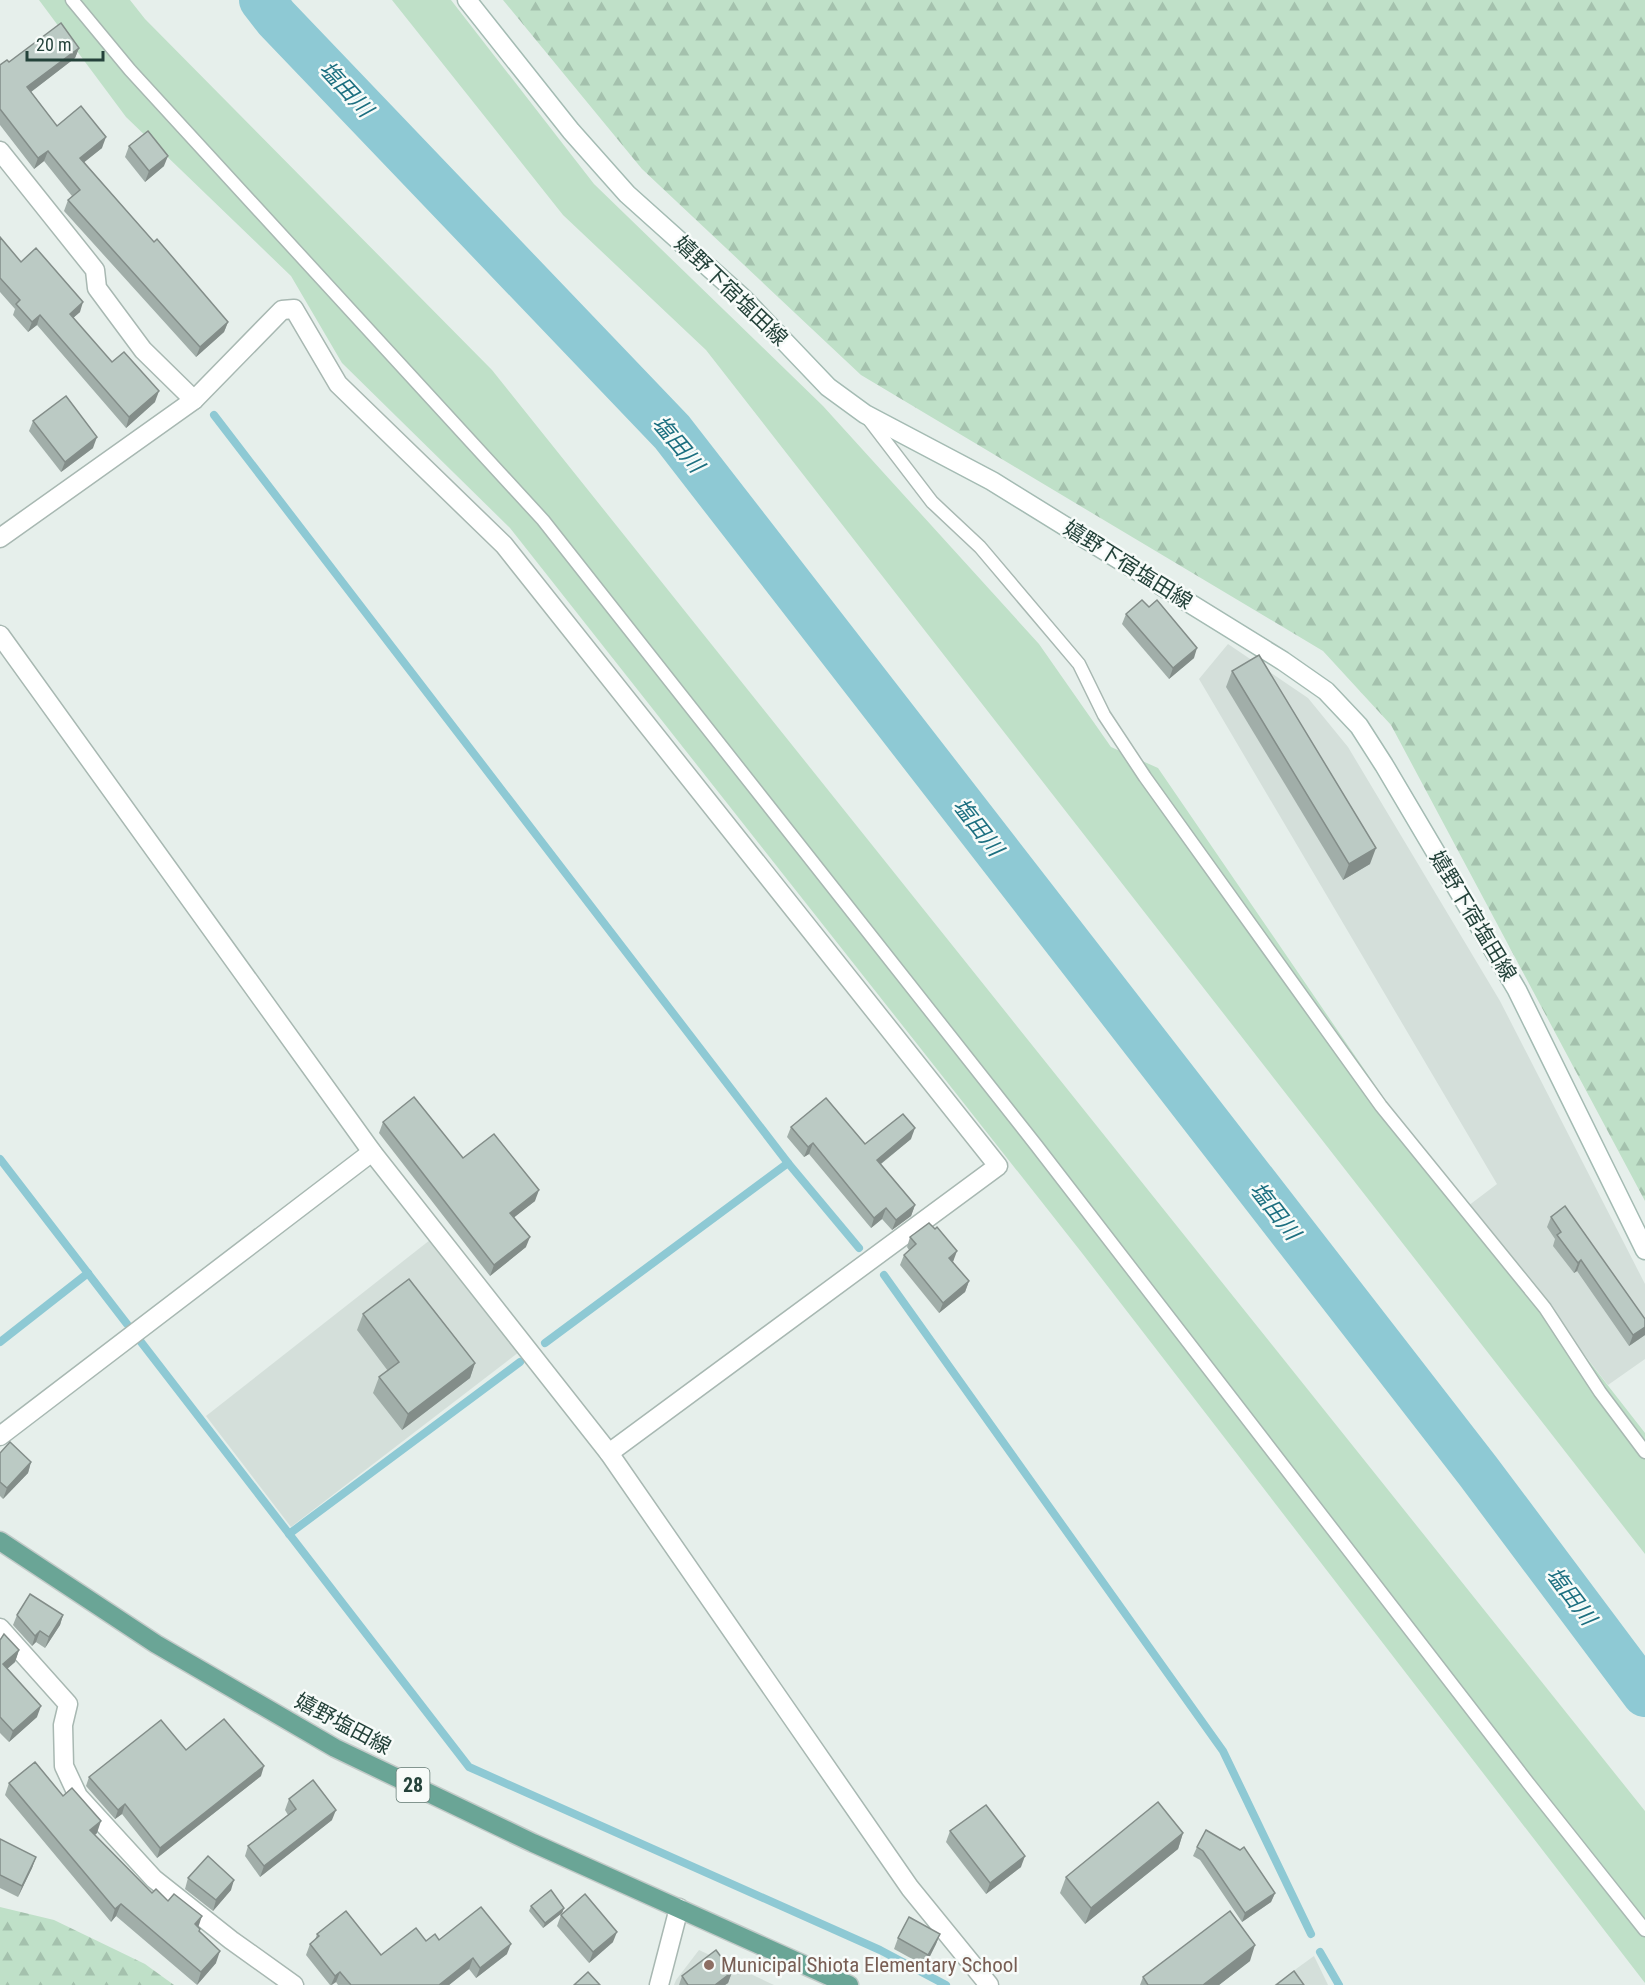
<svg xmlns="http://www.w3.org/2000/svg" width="1645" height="1985" font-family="'Roboto Condensed','Noto Sans JP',sans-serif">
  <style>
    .built { fill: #d4dfda }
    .green { fill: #bfe0c8 }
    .forest { fill: url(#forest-firs) }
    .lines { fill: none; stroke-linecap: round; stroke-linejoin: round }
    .stream { stroke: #8ec9d4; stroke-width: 8 }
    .river { stroke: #8ec9d4; stroke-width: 46 }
    .service-casing { stroke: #a8b8b2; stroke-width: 15 }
    .minor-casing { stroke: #a8b8b2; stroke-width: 21 }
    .secondary-casing { stroke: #a4bbb3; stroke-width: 21 }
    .primary-casing { stroke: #c2cac8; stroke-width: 21 }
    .service { stroke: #fff; stroke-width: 12 }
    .minor { stroke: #fff; stroke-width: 18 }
    .secondary { stroke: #fff; stroke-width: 18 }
    .primary { stroke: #6aa596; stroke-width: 18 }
    .wall { fill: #a1aea9 }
    .shaded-wall { fill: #838d89 }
    .building { fill: #bbcac4; stroke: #838d89; stroke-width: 1.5 }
    .education-dot { fill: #8d6e63; stroke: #f7fbf9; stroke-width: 2 }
    .labels { text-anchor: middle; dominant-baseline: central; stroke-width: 5; stroke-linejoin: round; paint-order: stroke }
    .shield { fill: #f7fbf9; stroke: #637a73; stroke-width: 1.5 }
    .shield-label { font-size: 20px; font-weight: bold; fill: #24423a }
    .street-label { font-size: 21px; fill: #24423a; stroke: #f7fbf9 }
    .education-label { font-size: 21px; fill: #785e54; stroke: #f7fbf9; text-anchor: start }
    .water-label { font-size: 22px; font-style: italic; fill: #1c6f80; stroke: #f7fbf9 }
  </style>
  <defs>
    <pattern id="forest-firs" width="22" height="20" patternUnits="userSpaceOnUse" patternTransform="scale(1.5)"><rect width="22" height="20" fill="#bfe0c8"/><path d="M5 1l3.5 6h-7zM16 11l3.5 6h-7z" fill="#a4c1ad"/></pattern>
  </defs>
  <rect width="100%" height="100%" fill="#e6efeb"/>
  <g class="built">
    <path d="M1228,644L1308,698L1348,747L1500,1001L1645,1284V1359L1608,1385L1468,1206L1497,1184L1199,679Z"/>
    <path d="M430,1240L519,1352L291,1527L206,1416Z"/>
    <path d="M699,1950L774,1985H674L676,1980Z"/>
    <path d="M1314,1956L1328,1985H1274Z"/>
  </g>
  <g class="green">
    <path d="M39,0H130L145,19L492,370L1645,1811V1983L1082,1253L510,528L342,363L291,276L126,117Z"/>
    <path d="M392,0H451L594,184L823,406L1039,644L1111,747L1158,768L1388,1104L1645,1433V1554L706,350L563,215Z"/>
  </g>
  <g class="forest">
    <path d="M503,0H1645V1201L1391,725L1323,651L861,375L642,169Z"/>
    <path d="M0,1907L54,1920L145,1964L174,1985H0Z"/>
  </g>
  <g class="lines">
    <g class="stream">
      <path d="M214,415L788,1163"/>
      <path d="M0,1159L127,1324"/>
      <path d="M884,1275L1223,1751L1311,1934"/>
      <path d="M0,1342L88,1273"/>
      <path d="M141,1342L469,1767L880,1950L946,1985"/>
      <path d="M545,1343L788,1163L859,1248"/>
      <path d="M289,1534L520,1362"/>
      <path d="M1320,1952L1339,1985"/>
    </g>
    <path class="river" d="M262,0L276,18L672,432L1478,1471L1645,1694"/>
    <g class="service-casing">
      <g id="service">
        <path d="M72,0L130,70L543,520L1036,1145L1529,1784L1645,1930"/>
        <path d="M867,417L932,502L980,547L1079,664L1104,715L1145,777L1381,1106L1545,1308L1600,1392L1645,1452"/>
      </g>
    </g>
    <g class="minor-casing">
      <g id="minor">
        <path d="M0,151L95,270L97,288L143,350L194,400"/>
        <path d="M0,538L194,400L282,310L294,309L338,384L504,545L998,1166L609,1453"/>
        <path d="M0,635L372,1152L609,1453L910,1888L989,1985"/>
        <path d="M0,1436L372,1152"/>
        <path d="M0,1628L68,1704L63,1725L64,1766L78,1796L154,1879L231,1940L294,1985"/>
        <path d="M659,1985L679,1908"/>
      </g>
    </g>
    <g class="secondary-casing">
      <path id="secondary" d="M467,0L571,131L627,194L743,298L828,387L865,414L992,481L1283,661L1326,691L1359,726L1384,765L1517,990L1645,1250"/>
    </g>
    <g class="primary-casing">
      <path id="primary" d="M0,1541L156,1644L335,1748L533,1843L849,1985"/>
    </g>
    <use href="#service" class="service"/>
    <use href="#minor" class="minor"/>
    <use href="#secondary" class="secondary"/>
    <use href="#primary" class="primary"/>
  </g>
  <g class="wall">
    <path d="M79,48L75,58L31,92L57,126L102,148L84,162L154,242L228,322L224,332L196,357L64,211L68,200L72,196L44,161L34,169L0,125V65Z"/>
    <path d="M129,146L164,166L145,182L125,157Z"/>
    <path d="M0,237L21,262L80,312L73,318L112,362L155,402L126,428L37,325L28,332L13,315L15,309L0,292Z"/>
    <path d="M33,421L93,448L61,472L29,431Z"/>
    <path d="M1126,614L1194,658L1169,679L1122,624Z"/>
    <path d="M1232,671L1370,864L1343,880L1226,687Z"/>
    <path d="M383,1122L463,1158L535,1201L514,1217L526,1247L490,1276L379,1133Z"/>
    <path d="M791,1127L865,1144L911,1139L881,1164L915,1205L911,1216L892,1230L882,1219L871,1228L809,1154L804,1157L787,1137Z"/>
    <path d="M1551,1217L1645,1319V1335L1629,1346L1577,1271L1574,1273L1553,1246L1555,1239L1547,1227Z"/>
    <path d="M910,1237L953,1262L969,1281L965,1292L939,1313L900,1265L904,1255L909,1250L907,1247Z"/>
    <path d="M363,1314L475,1363L470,1378L402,1430L373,1393L379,1377L388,1371L357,1330Z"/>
    <path d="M0,1453L31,1462L28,1473L3,1499L0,1496Z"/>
    <path d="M17,1615H63L60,1625L45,1648L36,1642L32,1646L13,1625Z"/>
    <path d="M0,1640L19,1650L15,1662L7,1669L37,1717L9,1742L0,1733Z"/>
    <path d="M186,1750L261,1776L157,1858L122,1814L115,1819L86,1786L89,1777Z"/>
    <path d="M9,1783L63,1796L97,1833L95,1835L152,1893L198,1927L199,1932L216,1963L197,1985L116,1916L111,1922L5,1795Z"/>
    <path d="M289,1799L332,1820L260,1877L245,1856L248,1846L288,1815L285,1810Z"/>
    <path d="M950,1831L1021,1867L986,1894L946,1842Z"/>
    <path d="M1183,1833L1178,1849L1085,1924L1060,1893L1066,1877Z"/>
    <path d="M0,1839L36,1857L32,1868L18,1897L0,1888Z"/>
    <path d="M1197,1847L1275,1893L1271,1902L1242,1922L1200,1860L1193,1856Z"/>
    <path d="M188,1878L231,1890L213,1911L185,1889Z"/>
    <path d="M531,1906L564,1908L562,1913L543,1928L529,1911Z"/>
    <path d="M561,1915L613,1942L589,1963L557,1926Z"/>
    <path d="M317,1934L381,1955L426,1941L439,1940L507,1954L476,1978L469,1969L449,1985H338L336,1982L332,1985H330L306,1955L310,1944L315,1940Z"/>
    <path d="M940,1934L936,1944L925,1966L894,1949L898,1938Z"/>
    <path d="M1250,1961L1219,1985H1140L1143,1977Z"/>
    <path d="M732,1972L728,1983L725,1985H679L682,1976Z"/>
  </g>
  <g class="shaded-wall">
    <path d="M79,48L75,58L23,98L27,87Z"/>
    <path d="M106,137L102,148L77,168L80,158Z"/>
    <path d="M48,151L44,161L34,169L38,158Z"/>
    <path d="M168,156L164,166L145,182L149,171Z"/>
    <path d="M83,302L80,312L66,324L70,314Z"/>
    <path d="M40,315L37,325L28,332L32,322Z"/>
    <path d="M228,322L224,332L196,357L200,347Z"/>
    <path d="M159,391L155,402L126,428L129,417Z"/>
    <path d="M97,437L93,448L61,472L65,462Z"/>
    <path d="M1197,648L1194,658L1169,679L1173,668Z"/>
    <path d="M1376,848L1370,864L1343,880L1349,864Z"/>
    <path d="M915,1128L911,1139L873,1170L877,1160Z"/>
    <path d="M813,1143L809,1154L804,1157L808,1147Z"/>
    <path d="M539,1190L535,1201L507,1223L510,1213Z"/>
    <path d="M915,1205L911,1216L892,1230L896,1220Z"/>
    <path d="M886,1208L882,1219L871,1228L874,1218Z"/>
    <path d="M530,1237L526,1247L490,1276L494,1265Z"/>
    <path d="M957,1251L953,1262L949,1258Z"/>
    <path d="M1581,1260L1577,1271L1574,1273L1578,1263Z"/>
    <path d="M969,1281L965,1292L939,1313L943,1303Z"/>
    <path d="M1645,1327V1335L1629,1346L1633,1335Z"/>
    <path d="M475,1363L470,1378L402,1430L408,1414Z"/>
    <path d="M31,1462L28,1473L3,1499L7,1488Z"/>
    <path d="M63,1615L60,1625L45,1648L49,1637Z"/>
    <path d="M40,1631L36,1642L32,1646L35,1636Z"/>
    <path d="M19,1650L15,1662L0,1675L3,1664Z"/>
    <path d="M41,1706L37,1717L9,1742L13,1731Z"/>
    <path d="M264,1766L261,1776L157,1858L160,1848Z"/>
    <path d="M125,1804L122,1814L115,1819L118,1810Z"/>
    <path d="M336,1810L332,1820L260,1877L264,1866Z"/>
    <path d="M101,1821L97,1833L86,1842L90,1830Z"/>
    <path d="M1183,1833L1178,1849L1085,1924L1091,1908Z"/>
    <path d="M1025,1856L1021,1867L986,1894L990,1883Z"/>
    <path d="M36,1857L32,1868L18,1897L22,1886Z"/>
    <path d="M234,1880L231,1890L213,1911L216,1900Z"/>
    <path d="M1275,1893L1271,1902L1242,1922L1245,1913Z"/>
    <path d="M121,1904L116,1916L111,1922L115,1909Z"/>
    <path d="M564,1908L562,1913L543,1928L545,1923Z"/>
    <path d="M202,1916L198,1928L195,1924Z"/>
    <path d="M617,1932L613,1942L589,1963L593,1952Z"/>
    <path d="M940,1934L936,1944L925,1966L928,1955Z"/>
    <path d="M511,1944L507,1954L476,1978L480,1968Z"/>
    <path d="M1255,1945L1250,1961L1219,1985H1203Z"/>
    <path d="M220,1951L216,1963L197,1985L201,1972Z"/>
    <path d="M473,1958L469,1969L449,1985H439Z"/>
    <path d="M340,1972L336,1982L331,1985L335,1976Z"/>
    <path d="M732,1972L728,1983L725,1985H715Z"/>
  </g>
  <g class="building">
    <path d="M61,23L79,48L27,87L57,126L81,106L106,137L80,158L154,242L157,239L228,322L200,347L68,200L80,190L48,151L38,158L0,109V65L7,60L9,62Z"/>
    <path d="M148,131L168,156L149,171L129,146Z"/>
    <path d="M0,237L21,262L36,248L83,302L70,314L112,362L124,352L159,391L129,417L40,315L32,322L16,304L20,300L0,278Z"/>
    <path d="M66,396L97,437L65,462L33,421Z"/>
    <path d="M1142,600L1149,607L1157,600L1197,648L1173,668L1126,614Z"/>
    <path d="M1259,655L1376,848L1349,864L1232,671Z"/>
    <path d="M414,1097L463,1158L494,1134L539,1190L510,1213L530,1237L494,1265L383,1122Z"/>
    <path d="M826,1098L865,1144L903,1114L915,1128L877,1160L915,1205L896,1220L886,1208L874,1218L813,1143L808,1147L791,1127Z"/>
    <path d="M1565,1206L1645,1319V1327L1633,1335L1581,1260L1578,1263L1557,1235L1561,1232L1551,1217Z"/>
    <path d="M929,1223L935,1229L937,1227L957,1251L949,1258L969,1281L943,1303L904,1255L916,1244L910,1237Z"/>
    <path d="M409,1279L475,1363L408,1414L379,1377L399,1362L363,1314Z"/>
    <path d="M10,1442L31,1462L7,1488L0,1482V1453Z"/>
    <path d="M30,1594L63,1615L49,1637L40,1631L35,1636L17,1615Z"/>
    <path d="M4,1634L19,1650L3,1664L41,1706L13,1731L0,1717V1640Z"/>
    <path d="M224,1719L264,1766L160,1848L125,1804L118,1810L89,1777L161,1720L186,1750Z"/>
    <path d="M35,1762L63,1796L72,1788L101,1821L90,1830L152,1893L156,1889L168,1901L174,1894L202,1916L195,1924L200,1929L199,1931L220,1951L201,1972L121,1904L115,1909L9,1783Z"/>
    <path d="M313,1780L336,1810L264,1866L248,1846L296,1809L289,1799Z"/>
    <path d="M1158,1802L1183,1833L1091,1908L1066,1877Z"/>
    <path d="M986,1805L1025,1856L990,1883L950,1831Z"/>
    <path d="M1206,1830L1240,1850L1244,1847L1275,1893L1245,1913L1203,1851L1197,1847Z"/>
    <path d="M0,1839L36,1857L22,1886L0,1875Z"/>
    <path d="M208,1856L234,1880L216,1900L188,1878Z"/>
    <path d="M551,1890L564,1908L545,1923L531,1906Z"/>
    <path d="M585,1894L617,1932L593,1952L561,1915Z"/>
    <path d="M481,1907L511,1944L480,1968L473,1958L439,1985H351L340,1972L335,1976L310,1944L319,1936L317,1934L346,1911L381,1955L416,1928L426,1941L435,1934L439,1940Z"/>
    <path d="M1230,1911L1255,1945L1203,1985H1148L1143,1977Z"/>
    <path d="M909,1917L940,1934L928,1955L898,1938Z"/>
    <path d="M716,1950L732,1972L715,1985H688L682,1976Z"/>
    <path d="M1294,1971L1304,1985H1276Z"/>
    <path d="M588,1972L600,1985H574Z"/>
  </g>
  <circle class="education-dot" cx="709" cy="1965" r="6"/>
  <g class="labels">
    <rect class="shield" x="396.5" y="1768" width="33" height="34" rx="4.5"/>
    <g class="shield-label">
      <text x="413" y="1785">28</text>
    </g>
    <g class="street-label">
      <text transform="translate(731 291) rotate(44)">嬉野下宿塩田線</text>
      <text transform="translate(1128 565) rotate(32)">嬉野下宿塩田線</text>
      <text transform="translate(1473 916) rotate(59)">嬉野下宿塩田線</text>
      <text transform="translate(343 1724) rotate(28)">嬉野塩田線</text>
    </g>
    <g class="education-label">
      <text x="721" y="1965">Municipal Shiota Elementary School</text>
    </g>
    <g class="water-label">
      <text transform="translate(346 89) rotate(47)">塩田川</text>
      <text transform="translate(678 444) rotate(50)">塩田川</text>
      <text transform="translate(978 827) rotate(52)">塩田川</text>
      <text transform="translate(1275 1211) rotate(52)">塩田川</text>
      <text transform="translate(1571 1596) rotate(53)">塩田川</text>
    </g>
  </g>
  <path d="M27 51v9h76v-9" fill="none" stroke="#24423a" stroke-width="3"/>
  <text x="36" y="51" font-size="18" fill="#24423a" stroke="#f7fbf9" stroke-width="4.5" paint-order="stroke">20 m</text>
</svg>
